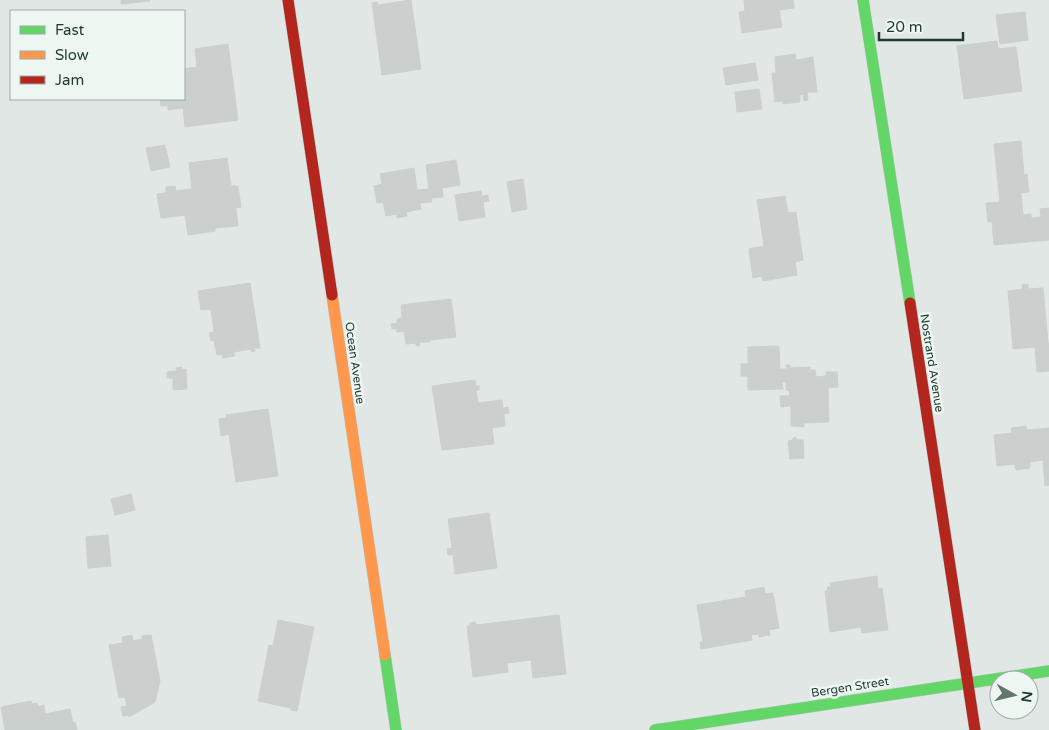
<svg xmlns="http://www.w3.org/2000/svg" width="1049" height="730" font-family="'Varela Round',sans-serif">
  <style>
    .building { fill: #cbd0ce; stroke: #c9d0cd }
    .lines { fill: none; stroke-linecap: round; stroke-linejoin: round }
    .fast-casing { stroke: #bdc4c1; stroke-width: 12 }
    .slow-casing { stroke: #bdc4c1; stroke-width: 12 }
    .jam-casing { stroke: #bdc4c1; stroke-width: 12 }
    .fast { stroke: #63d668; stroke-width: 11 }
    .slow { stroke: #ff974d; stroke-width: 11 }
    .jam { stroke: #b3261e; stroke-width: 11 }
    .labels { text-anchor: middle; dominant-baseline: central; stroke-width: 5; stroke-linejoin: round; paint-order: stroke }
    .street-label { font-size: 12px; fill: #1f3931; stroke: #eef6f2 }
  </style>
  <rect width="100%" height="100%" fill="#e1e7e4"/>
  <g class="building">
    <path d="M121,0H150V1L121,4Z"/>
    <path d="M411,0L421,69L382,75L372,3L377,2L378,5Z"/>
    <path d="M744,0H793L794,8L779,10L782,27L742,33L739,12L745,11Z"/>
    <path d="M1025,12L1028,40L1000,44L996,15Z"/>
    <path d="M997,41L998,49L1016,47L1022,91L964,99L957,46Z"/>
    <path d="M228,44L238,120L185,127L183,108L168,110V105L161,106L160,99H184V69L197,67L195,49Z"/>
    <path d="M795,54L796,60L813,57L817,92H807L808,100L804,101L803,94L800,95V102L783,104V101L775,102L772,73H776L775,57Z"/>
    <path d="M755,63L758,80L726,85L723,68Z"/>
    <path d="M759,89L762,109L737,112L735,92Z"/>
    <path d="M1021,141L1024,175L1027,174L1029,192L1021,193L1023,215L1031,214V218L1041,217L1040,209L1049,208V240L994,245L992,221L988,222L986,203L1000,202L994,144Z"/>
    <path d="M165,145L170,167L151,171L146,148Z"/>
    <path d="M227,158L231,186H238L241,207L236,208L238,226L215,228V231L188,235L185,215L161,218L157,194L166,193V187L175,186L176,191L192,189L189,163Z"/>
    <path d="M456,160L460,185L442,188L443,197L431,198L432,202L420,203L421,209L406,212L407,216L397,218V214L386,216L383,202L377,203L374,186L382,184L380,174L414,168L417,190L429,189L426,165Z"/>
    <path d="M523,179L527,209L512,212L507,182Z"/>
    <path d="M481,191L482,196L488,195L489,201L483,202L485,217L459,221L455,195Z"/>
    <path d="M785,196L788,213L796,212L803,260L795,262L797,275L763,281L762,276L753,278L749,249L764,246L757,200Z"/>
    <path d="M250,283L260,348H254L255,351L251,352V349L234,352V356L223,358L222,354L217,355L214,340L211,341L209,333L214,332L211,309L201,310L198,291Z"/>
    <path d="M1028,284V289L1043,288L1048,343H1049V371L1037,372L1035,347L1013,349L1008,291L1023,289L1022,285Z"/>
    <path d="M451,299L456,337L430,340V342H419L420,345L416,346V343L406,344L404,331L397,332V329H392L391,324L397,323V319L402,318L401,305Z"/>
    <path d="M779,346L780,369H787L786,365H790V368L810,367V370H815L816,377L826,376V372H837L838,387L828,388L829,422L804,423V427L791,426V406L781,407L780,396H790L789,390H786V382H782L783,389L748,390V376H741V364H748V347Z"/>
    <path d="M182,367V370L186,369L187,389L173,390V378H167V372L177,371L176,368Z"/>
    <path d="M475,380L476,386H479V390H476L478,403L502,400L503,408L508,407L509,413L504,414L505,426L492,428L494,444L442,450L432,386Z"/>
    <path d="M268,409L278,476L236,482L229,434L221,436L219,419L227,418L226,415Z"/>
    <path d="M1026,426L1027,430L1049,428V485L1045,486L1043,460L1030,462V468L1016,470L1015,464L997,466L994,435L1012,433L1011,428Z"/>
    <path d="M796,437L797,440H803L804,458L790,459L788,441L793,440V438Z"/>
    <path d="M131,494L135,510L115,515L111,499Z"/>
    <path d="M489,513L497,568L455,574L453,555H448L447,549L452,548L448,519Z"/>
    <path d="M108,535L111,566L88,568L86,537Z"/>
    <path d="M877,576L878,589L882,588L888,630L862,633L861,627L830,632L825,591H828L827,587H831L830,583Z"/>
    <path d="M764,587L765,594L773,593L779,628L769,630L770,635L759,637V634L751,635L752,640L701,649L700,642H703L697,605L746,597L745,591Z"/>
    <path d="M559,615L566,674L533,678L531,660L507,663L508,672L473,677L467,626H470V623L475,622L476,625Z"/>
    <path d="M278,620L314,627L297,711L291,710V708L258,701L269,645L273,646Z"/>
    <path d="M132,635L133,641L142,639V636L151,635L160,681L155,702L129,717V715L123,716L121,707L127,706L125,697L119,698L109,645L123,643L122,637Z"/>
    <path d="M31,701L32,704L37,703L38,707L44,705L45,714L70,709L73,723L75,722L77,730H5L1,707Z"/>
  </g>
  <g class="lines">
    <g class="fast-casing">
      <g id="fast">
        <path d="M863,0L910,303"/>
        <path d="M385,655L396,730"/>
        <path d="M655,730L1049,671"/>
      </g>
    </g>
    <g class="slow-casing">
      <path id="slow" d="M332,295L385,655"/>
    </g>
    <g class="jam-casing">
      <g id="jam">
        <path d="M288,0L332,295"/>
        <path d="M910,303L975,730"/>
      </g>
    </g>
    <use href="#fast" class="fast"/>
    <use href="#slow" class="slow"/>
    <use href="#jam" class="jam"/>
  </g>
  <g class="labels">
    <g class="street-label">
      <text transform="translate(355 363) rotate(82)">Ocean Avenue</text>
      <text transform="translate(932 363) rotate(81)">Nostrand Avenue</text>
      <text transform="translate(850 687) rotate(-9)">Bergen Street</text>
    </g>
  </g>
  <rect x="10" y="10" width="175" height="90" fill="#eef6f2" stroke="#9baaa5"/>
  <rect x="20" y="26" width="25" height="8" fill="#63d668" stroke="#9baaa5"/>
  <text x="55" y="35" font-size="15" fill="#1f3931">Fast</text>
  <rect x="20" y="51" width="25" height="8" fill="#ff974d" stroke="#9baaa5"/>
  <text x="55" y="60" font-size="15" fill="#1f3931">Slow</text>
  <rect x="20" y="76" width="25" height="8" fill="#b3261e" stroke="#9baaa5"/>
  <text x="55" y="85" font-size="15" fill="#1f3931">Jam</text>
  <g transform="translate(1014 695) rotate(98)"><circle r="24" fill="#eef6f2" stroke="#9baaa5"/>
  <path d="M0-4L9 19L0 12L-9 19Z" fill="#637670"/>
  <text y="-8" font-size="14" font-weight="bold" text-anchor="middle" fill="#1f3931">N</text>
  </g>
  <path d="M879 32v8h84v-8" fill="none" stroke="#1f3931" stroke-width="2.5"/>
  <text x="886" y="32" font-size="15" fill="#1f3931" stroke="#eef6f2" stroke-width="4" paint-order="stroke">20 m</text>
</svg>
